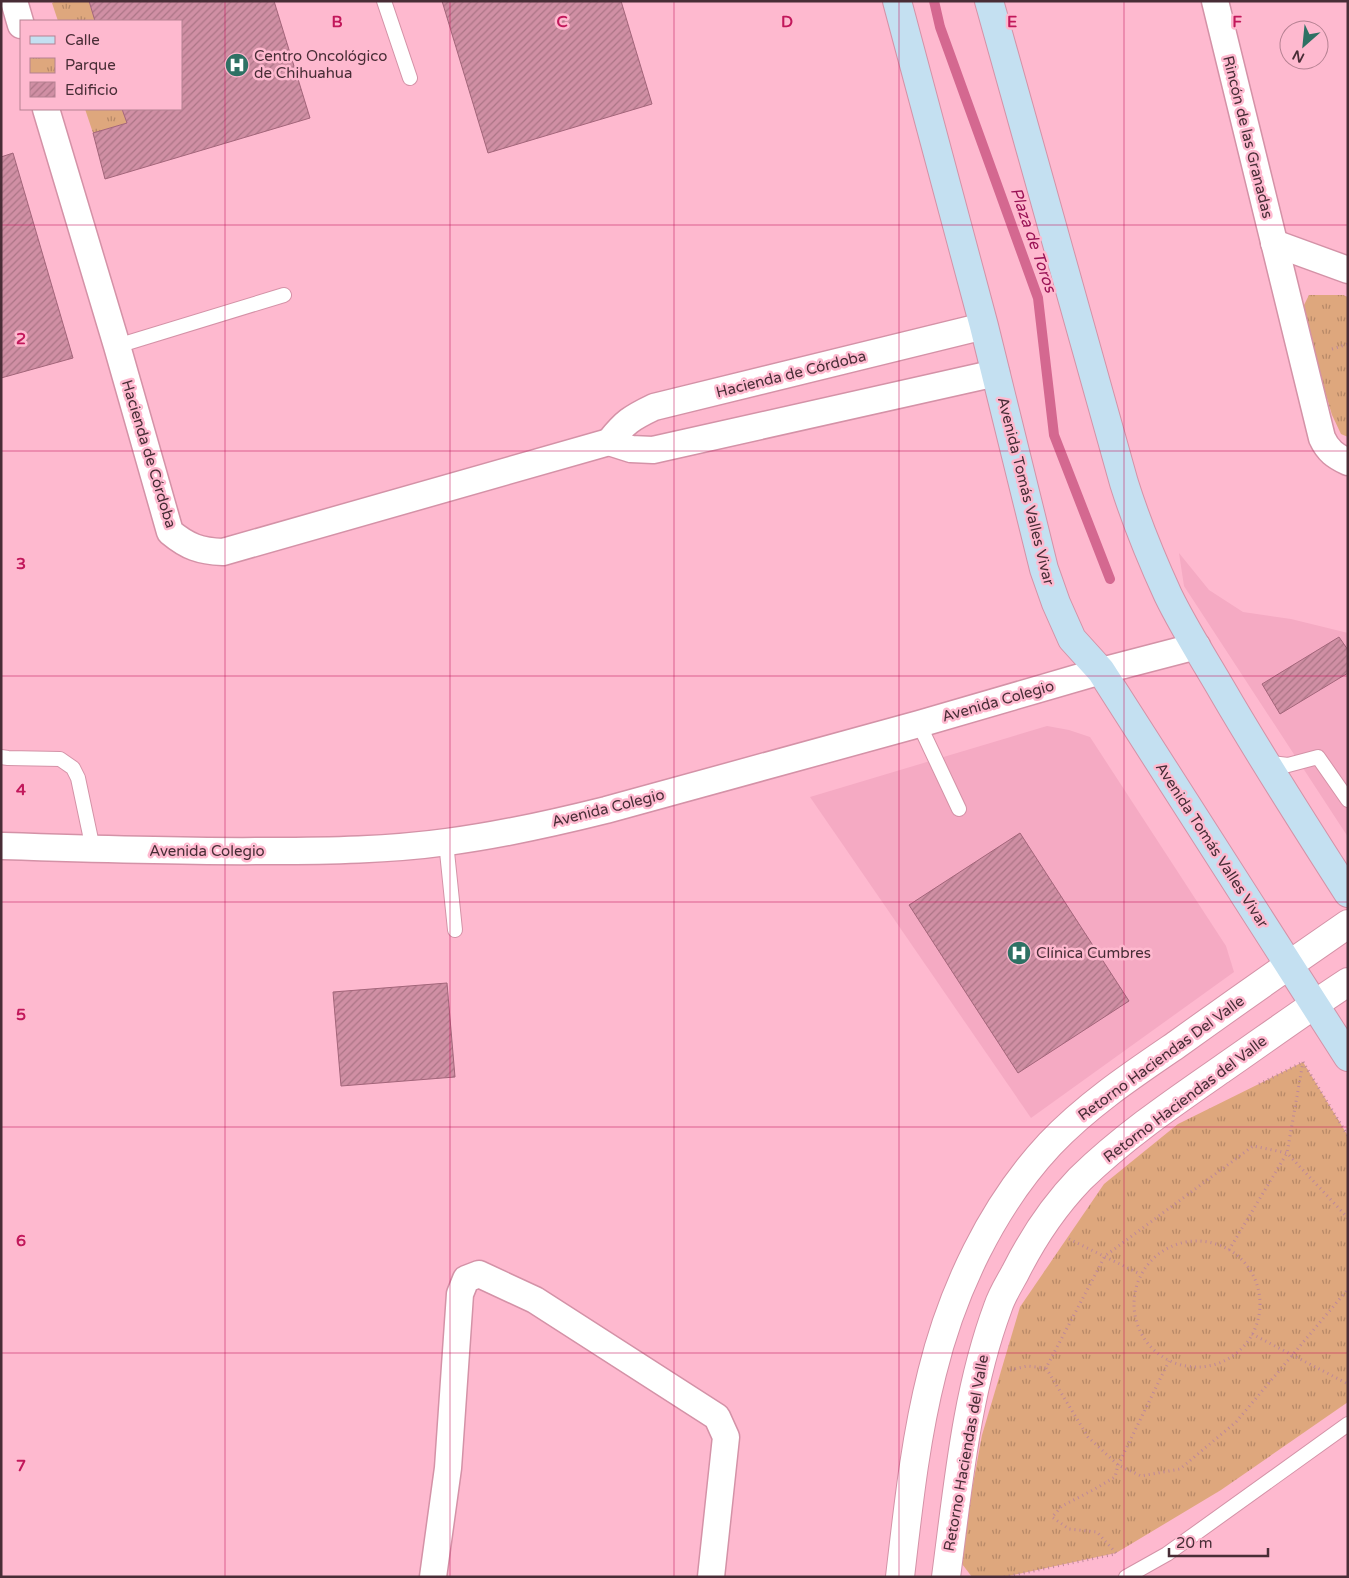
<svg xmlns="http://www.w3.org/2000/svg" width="1349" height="1578" font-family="'Varela Round',sans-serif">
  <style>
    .built { fill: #f5aac3 }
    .park { fill: url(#park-tufts) }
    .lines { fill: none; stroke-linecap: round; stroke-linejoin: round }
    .stream { stroke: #d46890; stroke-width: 10 }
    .building { fill: url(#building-hatch); stroke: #a3657a }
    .service-casing { stroke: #d492a7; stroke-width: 16 }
    .minor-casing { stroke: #d492a7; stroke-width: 29 }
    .tertiary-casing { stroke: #d492a7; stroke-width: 30 }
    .secondary-casing { stroke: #d492a7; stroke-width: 30 }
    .path { stroke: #be8899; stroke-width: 3; stroke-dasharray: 1 4; stroke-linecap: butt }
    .service { stroke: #fff; stroke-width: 14 }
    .minor { stroke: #fff; stroke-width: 26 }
    .tertiary { stroke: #fff; stroke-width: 28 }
    .secondary { stroke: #c4e0f1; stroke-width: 28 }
    .grid { fill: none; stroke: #c2185b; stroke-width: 1; stroke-opacity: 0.55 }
    .labels { text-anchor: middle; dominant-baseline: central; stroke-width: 5; stroke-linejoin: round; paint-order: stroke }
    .poi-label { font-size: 15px; fill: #482d36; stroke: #feb9cf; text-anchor: start }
    .street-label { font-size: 15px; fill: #482d36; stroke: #feb9cf }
    .water-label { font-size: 16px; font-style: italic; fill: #9a1355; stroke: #feb9cf }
    .grid-label { font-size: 16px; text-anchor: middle; font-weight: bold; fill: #c2185b; stroke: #feb9cf; stroke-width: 5; stroke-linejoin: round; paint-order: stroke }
  </style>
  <defs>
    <pattern id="park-tufts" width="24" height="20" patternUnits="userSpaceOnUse" patternTransform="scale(1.25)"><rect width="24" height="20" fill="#dea77d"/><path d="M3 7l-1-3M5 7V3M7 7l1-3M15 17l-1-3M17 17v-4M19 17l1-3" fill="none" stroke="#b68867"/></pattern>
    <pattern id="building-hatch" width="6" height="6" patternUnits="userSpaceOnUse" patternTransform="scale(1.25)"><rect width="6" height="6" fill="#d08fa4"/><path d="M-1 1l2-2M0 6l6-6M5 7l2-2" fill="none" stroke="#ab7586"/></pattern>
  </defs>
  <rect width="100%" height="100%" fill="#feb9cf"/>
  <g class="built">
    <path d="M1179,553L1209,590L1243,612L1291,619L1348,633V837L1184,586Z"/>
    <path d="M1047,726L1069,730L1090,737L1226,946L1234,972L1031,1118L810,797Z"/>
  </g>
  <g class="park">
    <path d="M56,1H89L95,21H58L52,3Z"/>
    <path d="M85,109H122L127,123L93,133Z"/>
    <path d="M1309,295H1343L1348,297V437L1341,434L1332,415L1301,311Z"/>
    <path d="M1303,1062L1348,1136V1402L1221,1490L1116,1553L1004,1577H972L959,1560L982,1435L1020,1307L1104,1184L1178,1124Z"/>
  </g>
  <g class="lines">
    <path class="stream" d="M934,1L940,27L1038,298L1054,435L1110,579"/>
  </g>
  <g class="building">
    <path d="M89,1H274L310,118L105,179L93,133L127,123L122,109H181V21H95Z"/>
    <path d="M442,1H621L652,104L488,153Z"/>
    <path d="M13,153L73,358L1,378V157Z"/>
    <path d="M1339,637L1348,650V673L1280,714L1262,684Z"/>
    <path d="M1020,833L1129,1001L1018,1073L909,905Z"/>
    <path d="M447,983L455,1077L341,1086L333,992Z"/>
  </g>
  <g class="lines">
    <g class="service-casing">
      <g id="service">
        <path d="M384,1L410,78"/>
        <path d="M117,346L284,295"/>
        <path d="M919,724L959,809"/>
        <path d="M1,757L8,758L60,759L73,768L78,778L93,849"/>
        <path d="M1264,762L1288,765L1318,757L1348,800"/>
        <path d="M446,842L455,930"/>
        <path d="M1126,1577L1167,1554L1348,1424"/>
      </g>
    </g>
    <g class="minor-casing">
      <g id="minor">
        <path d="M14,1L21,25"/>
        <path d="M1215,1L1322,438C1328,451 1335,456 1348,462"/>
        <path d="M46,109L117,346L170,532C188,547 200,551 223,552L609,442"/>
        <path d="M1274,243L1348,270"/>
        <path d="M984,326L654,407C631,418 625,422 609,442L631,449L653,450L996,373"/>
        <path d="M1,846C91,849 180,852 270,851C329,851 389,850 447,842C501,835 554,823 606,810L919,724L1101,671L1197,646"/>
        <path d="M433,1577L448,1468L460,1294L466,1279L479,1274L535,1300L717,1417L726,1437L711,1577"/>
      </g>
    </g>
    <g class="tertiary-casing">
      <g id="tertiary">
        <path d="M900,1577C908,1509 915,1440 932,1373C952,1291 992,1206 1050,1144C1087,1105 1132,1075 1176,1045C1233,1004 1290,964 1348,924"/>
        <path d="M946,1577C958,1487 966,1393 998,1307C1002,1295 1009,1284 1015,1273C1032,1239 1054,1206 1080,1179C1123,1137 1173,1103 1222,1069C1264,1040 1305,1010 1348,982"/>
      </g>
    </g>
    <g class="secondary-casing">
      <g id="secondary">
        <path d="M897,1L984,326L1044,569L1056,603L1072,639L1101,671L1348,1057"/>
        <path d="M989,1L1124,483C1136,521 1151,558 1168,595C1184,628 1204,659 1222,690C1262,759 1305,826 1348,893"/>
      </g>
    </g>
    <g class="path">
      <path d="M1332,349L1348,344"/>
      <path d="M1303,1062L1348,1136"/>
      <path d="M1259,1084L1303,1062"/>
      <path d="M1348,1218L1287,1153L1253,1146L1105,1256L1046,1368L1088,1437L1118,1465L1141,1476L1180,1469L1236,1422L1348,1289"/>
      <path d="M1069,1239L1140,1274"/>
      <circle cx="1197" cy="1304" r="63"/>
      <path d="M1229,1250L1287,1153L1303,1062"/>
      <path d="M1252,1334L1348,1384"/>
      <path d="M1010,1370L1027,1366L1046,1368"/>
      <path d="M1116,1553L1097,1532L1069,1529L1052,1517L1062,1506L1093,1490L1115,1477L1118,1465L1169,1361"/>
      <path d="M1004,1577L1115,1554"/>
    </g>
    <use href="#service" class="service"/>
    <use href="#minor" class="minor"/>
    <use href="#tertiary" class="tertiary"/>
    <use href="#secondary" class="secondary"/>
  </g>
  <path class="grid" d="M225,1V1577M450,1V1577M674,1V1577M899,1V1577M1124,1V1577M1,225H1348M1,451H1348M1,676H1348M1,902H1348M1,1127H1348M1,1353H1348"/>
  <defs>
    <g id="hospital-disc" transform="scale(1.25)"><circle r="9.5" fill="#2e7164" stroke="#feb9cf"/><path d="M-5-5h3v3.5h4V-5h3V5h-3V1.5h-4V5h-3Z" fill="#fff"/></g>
  </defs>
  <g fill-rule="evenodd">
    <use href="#hospital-disc" x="237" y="65"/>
    <use href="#hospital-disc" x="1019" y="953"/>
  </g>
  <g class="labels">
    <g class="poi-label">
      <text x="254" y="56">Centro Oncológico<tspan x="254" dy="17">de Chihuahua</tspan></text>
      <text x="1036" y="953">Clínica Cumbres</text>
    </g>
    <g class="street-label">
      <text transform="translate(1248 137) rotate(76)">Rincón de las Granadas</text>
      <text transform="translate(791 374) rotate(-14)">Hacienda de Córdoba</text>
      <text transform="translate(149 454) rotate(73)">Hacienda de Córdoba</text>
      <text transform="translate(1026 491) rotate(76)">Avenida Tomás Valles Vivar</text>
      <text transform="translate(998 701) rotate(-16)">Avenida Colegio</text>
      <text transform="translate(608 808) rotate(-14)">Avenida Colegio</text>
      <text transform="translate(1212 845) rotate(57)">Avenida Tomás Valles Vivar</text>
      <text x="207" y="851">Avenida Colegio</text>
      <text transform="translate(1161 1058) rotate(-36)">Retorno Haciendas Del Valle</text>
      <text transform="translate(1185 1099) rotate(-37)">Retorno Haciendas del Valle</text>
      <text transform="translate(966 1453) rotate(-80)">Retorno Haciendas del Valle</text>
    </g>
    <g class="water-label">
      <text transform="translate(1033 240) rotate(71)">Plaza de Toros</text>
    </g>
  </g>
  <g class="grid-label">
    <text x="337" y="27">B</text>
    <text x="562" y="27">C</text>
    <text x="787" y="27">D</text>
    <text x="1012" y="27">E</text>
    <text x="1237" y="27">F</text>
    <text x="21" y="344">2</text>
    <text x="21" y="569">3</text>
    <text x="21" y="795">4</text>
    <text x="21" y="1020">5</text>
    <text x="21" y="1246">6</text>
    <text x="21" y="1471">7</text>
  </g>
  <rect width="1349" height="1578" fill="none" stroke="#482d36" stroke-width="5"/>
  <rect x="20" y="20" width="162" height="90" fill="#feb9cf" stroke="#b58192"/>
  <rect x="30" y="36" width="25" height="8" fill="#c4e0f1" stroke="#b58192"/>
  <text x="65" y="45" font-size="15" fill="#482d36">Calle</text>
  <rect x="30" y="58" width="25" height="15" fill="url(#park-tufts)" stroke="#b58192"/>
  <text x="65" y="70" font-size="15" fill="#482d36">Parque</text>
  <rect x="30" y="82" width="25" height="15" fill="url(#building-hatch)" stroke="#b58192"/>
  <text x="65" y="95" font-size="15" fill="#482d36">Edificio</text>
  <g transform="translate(1304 45) rotate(207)"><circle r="24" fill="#feb9cf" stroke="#b58192"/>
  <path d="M0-4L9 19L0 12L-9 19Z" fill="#2e7164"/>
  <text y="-8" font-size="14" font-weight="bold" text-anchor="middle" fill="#482d36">N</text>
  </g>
  <path d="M1169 1548v8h99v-8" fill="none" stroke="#482d36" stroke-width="2.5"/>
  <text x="1176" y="1548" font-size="15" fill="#482d36" stroke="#feb9cf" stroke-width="4" paint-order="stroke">20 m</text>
</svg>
